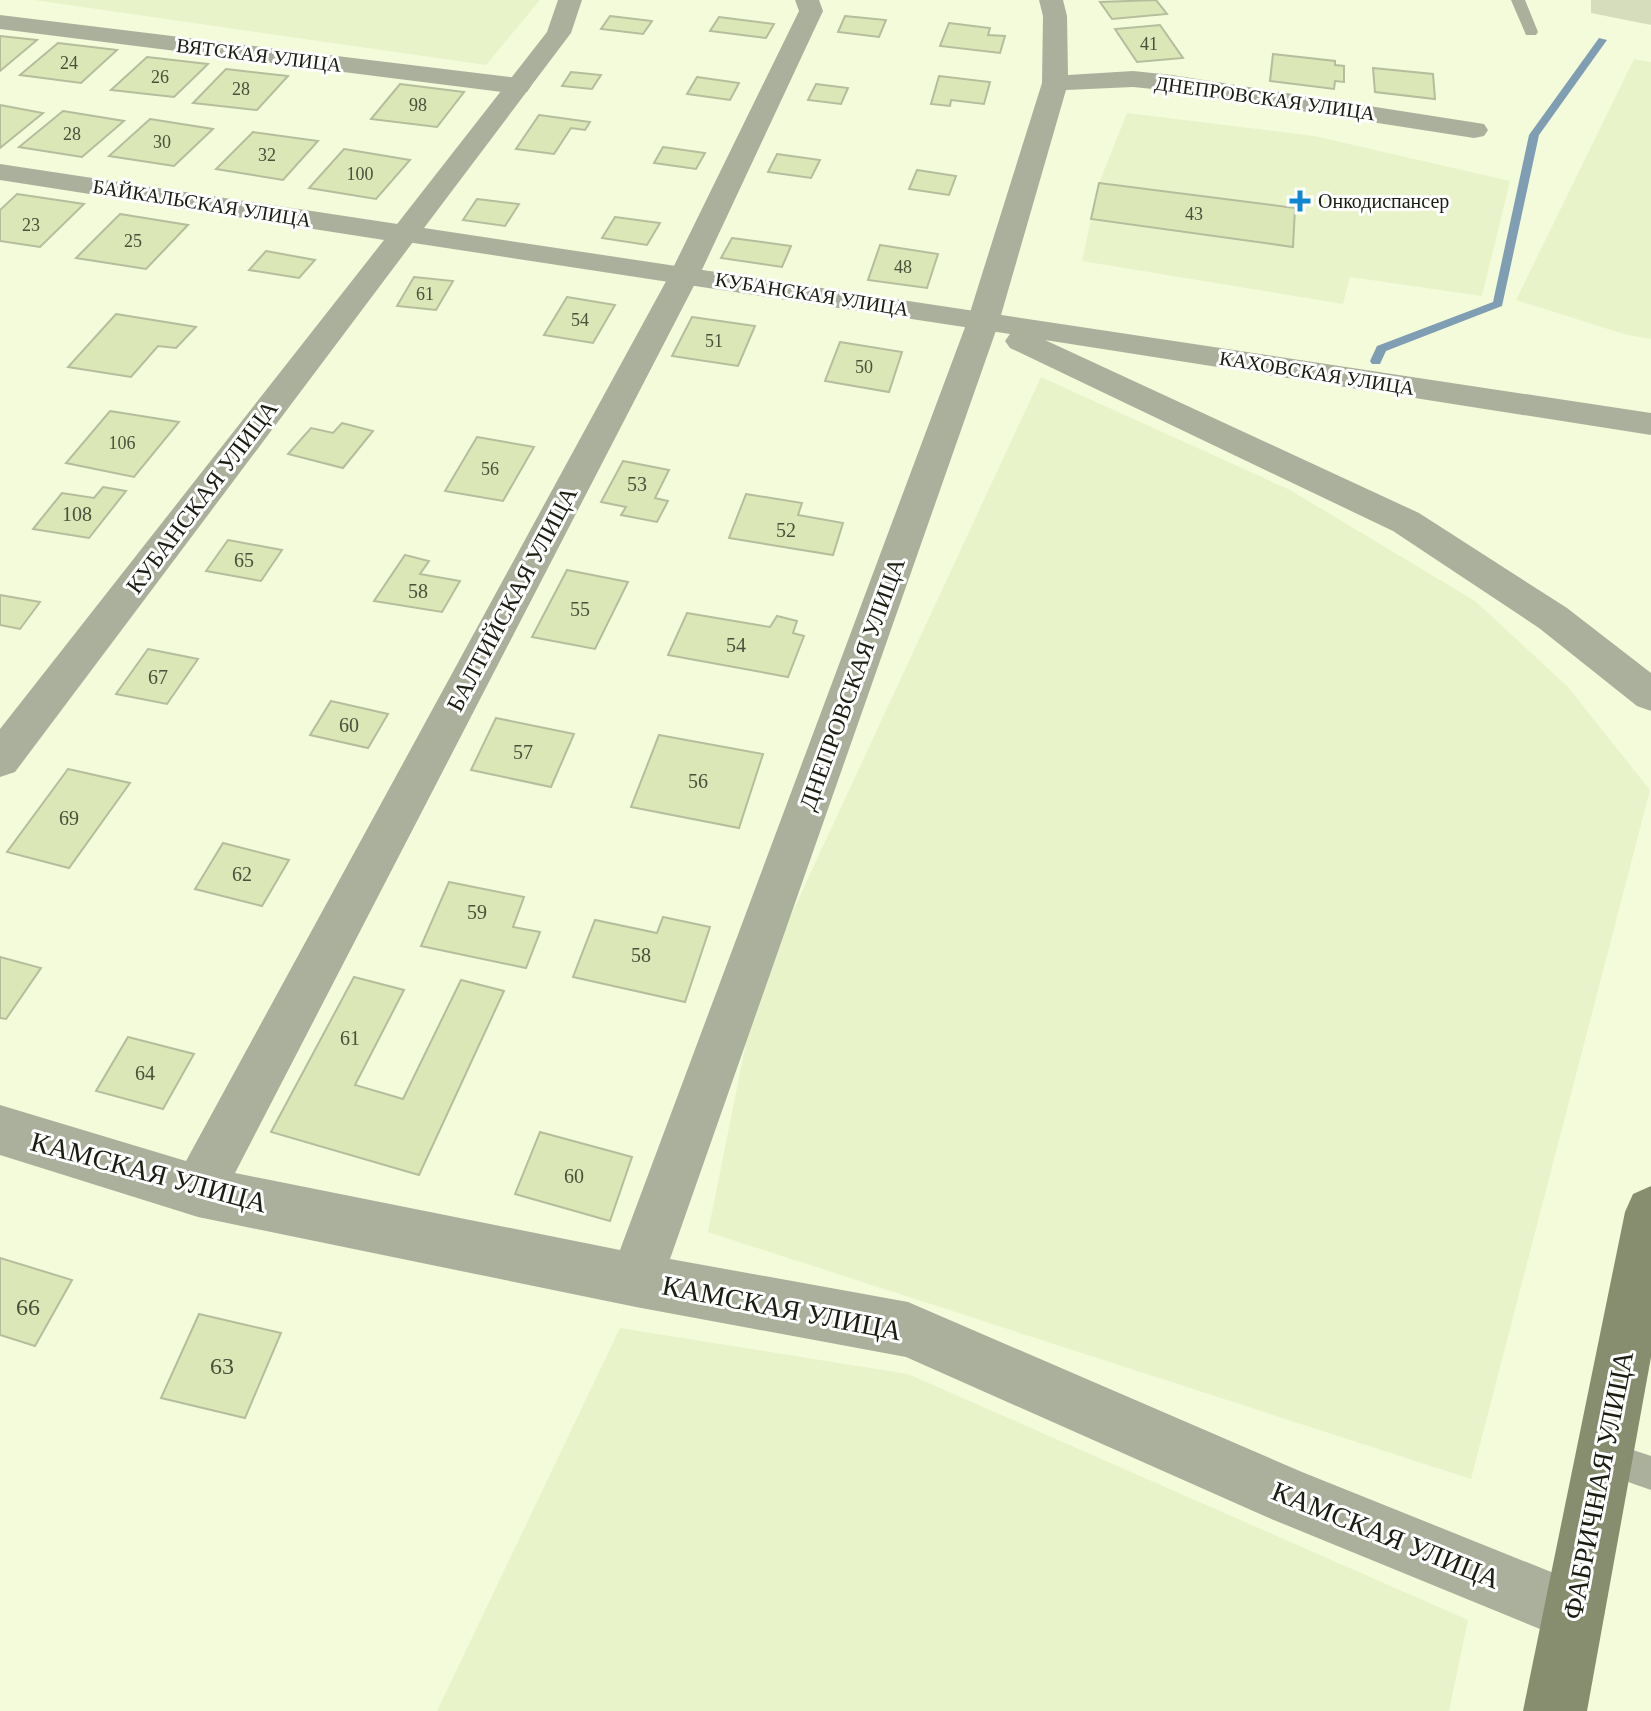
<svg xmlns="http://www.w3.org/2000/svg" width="1651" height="1711" font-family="'Times New Roman',serif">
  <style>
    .built { fill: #e9f3ca }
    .green { fill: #d5ddbd }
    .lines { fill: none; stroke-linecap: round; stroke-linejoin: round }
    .stream { fill: #809eb3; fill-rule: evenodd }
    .building { fill: #dbe7b6; stroke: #b5bd9d; stroke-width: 2 }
    .service { fill: #abb09c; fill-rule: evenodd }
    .minor { fill: #abb09c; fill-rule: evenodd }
    .tertiary { fill: #abb09c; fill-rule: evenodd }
    .secondary { fill: #878e70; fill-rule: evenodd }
    .poi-dot { fill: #0f86cf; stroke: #fff; stroke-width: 3 }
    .labels { text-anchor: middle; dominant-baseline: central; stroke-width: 6; stroke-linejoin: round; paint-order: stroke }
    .far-number-label { font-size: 18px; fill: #4a503a }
    .far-street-label { font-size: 20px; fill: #1a1d11; stroke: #fff }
    .far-poi-label { font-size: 20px; fill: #1a1d11; stroke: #fff; text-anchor: start }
    .number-label { font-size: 20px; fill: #4a503a }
    .street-label { font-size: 24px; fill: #1a1d11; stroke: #fff }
    .near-number-label { font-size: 24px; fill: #4a503a }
    .near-street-label { font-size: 28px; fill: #1a1d11; stroke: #fff }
  </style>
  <rect width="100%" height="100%" fill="#f3fbda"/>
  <g class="built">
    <path d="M34,0H540L486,65Z"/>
    <path d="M1634,59L1651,62V339L1627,335L1516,300Z"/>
    <path d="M1127,113L1314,136L1510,181L1482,296L1350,277L1343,304L1082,261L1099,183Z"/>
    <path d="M1041,377L1290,490L1475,601L1567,686L1650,790L1471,1479L708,1232L757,988Z"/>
    <path d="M620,1328L908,1374L1468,1620L1449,1711H437Z"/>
  </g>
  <path class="green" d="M1591,0H1651V25L1591,13Z"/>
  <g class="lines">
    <path class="stream" d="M1599,38L1607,40L1539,135L1502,306L1386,351L1380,364H1372L1370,361L1377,346L1493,302L1529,135Z"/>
  </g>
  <g class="building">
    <path d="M1156,0L1167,14L1112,19L1100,2Z"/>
    <path d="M610,16L652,21L643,34L601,29Z"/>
    <path d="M845,16L886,20L879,37L838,32Z"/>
    <path d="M719,17L774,24L766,38L710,31Z"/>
    <path d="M949,23L990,28L988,35L1005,36L1000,53L940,46Z"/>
    <path d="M1160,25L1183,58L1137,62L1115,29Z"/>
    <path d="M0,36L37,40L0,71Z"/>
    <path d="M58,43L117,50L81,83L20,75Z"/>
    <path d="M1273,54L1335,61V65L1344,66V82L1335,81L1334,89L1270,81Z"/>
    <path d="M147,57L208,64L174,97L111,90Z"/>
    <path d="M1373,68L1433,74L1435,99L1375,92Z"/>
    <path d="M226,69L288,76L257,110L193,103Z"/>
    <path d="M571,72L601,75L592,89L562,86Z"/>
    <path d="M939,76L990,82L984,104L951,100L950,106L931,104Z"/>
    <path d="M697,77L739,83L730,100L687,94Z"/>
    <path d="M400,84L464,92L437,127L371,119Z"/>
    <path d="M816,84L848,88L841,104L808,100Z"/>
    <path d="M0,105L43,113L0,148Z"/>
    <path d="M63,111L124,121L82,157L19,147Z"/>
    <path d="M539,115L590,122L585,130L571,128L554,154L516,149Z"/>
    <path d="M150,119L213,129L174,166L109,156Z"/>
    <path d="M253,132L318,141L283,180L216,169Z"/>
    <path d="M663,147L705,153L696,169L654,163Z"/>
    <path d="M344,149L410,160L376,199L309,188Z"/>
    <path d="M777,154L820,160L811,178L768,172Z"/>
    <path d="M917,170L956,176L949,195L909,189Z"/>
    <path d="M1099,183L1295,208L1293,247L1091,219Z"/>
    <path d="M17,194L84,204L40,247L0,241V210Z"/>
    <path d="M477,199L519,204L505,226L463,220Z"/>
    <path d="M120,214L188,225L146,269L76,258Z"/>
    <path d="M615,217L660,223L647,245L602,238Z"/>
    <path d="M732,238L791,246L782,267L721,258Z"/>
    <path d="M880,245L938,254L927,288L868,280Z"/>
    <path d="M266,251L315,260L299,278L249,270Z"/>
    <path d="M414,277L453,281L436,310L397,306Z"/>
    <path d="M567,297L615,305L593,343L544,335Z"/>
    <path d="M116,314L196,327L176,348L158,346L131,377L68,367Z"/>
    <path d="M692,317L755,326L738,366L672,356Z"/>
    <path d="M840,342L902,352L889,392L825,381Z"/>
    <path d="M110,411L179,422L134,477L66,463Z"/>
    <path d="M342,423L373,431L343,468L288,454L311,428L333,433Z"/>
    <path d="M477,437L534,447L503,501L445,491Z"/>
    <path d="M623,461L669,470L655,498L668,501L657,522L621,515L626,507L601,502Z"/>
    <path d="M103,487L126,491L89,538L33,529L62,493L94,498Z"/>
    <path d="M746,494L802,503L798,515L843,523L833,555L729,538Z"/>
    <path d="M228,540L282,550L261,581L206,571Z"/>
    <path d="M405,555L429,561L420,574L460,581L442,612L374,601Z"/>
    <path d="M567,570L628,582L595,649L532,637Z"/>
    <path d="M0,595L40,602L20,629L0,625Z"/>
    <path d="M687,613L770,627L777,616L797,621L793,633L804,636L788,677L668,655Z"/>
    <path d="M148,649L198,659L167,704L116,694Z"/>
    <path d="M331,701L388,714L368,748L310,735Z"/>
    <path d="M496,718L574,734L551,787L471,770Z"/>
    <path d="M659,735L763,754L739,828L631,807Z"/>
    <path d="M68,769L130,783L69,868L7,852Z"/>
    <path d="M223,843L289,860L262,906L195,889Z"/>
    <path d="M449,882L524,897L513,927L540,932L526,968L421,946Z"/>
    <path d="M663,917L710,927L685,1002L573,977L595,920L657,933Z"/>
    <path d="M0,957L41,968L6,1019L0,1018Z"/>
    <path d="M354,977L404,990L355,1085L403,1099L461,980L504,991L419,1175L271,1132Z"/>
    <path d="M128,1037L194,1054L163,1109L96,1091Z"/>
    <path d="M540,1132L632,1157L610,1221L515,1194Z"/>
    <path d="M0,1258L72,1280L35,1346L0,1335Z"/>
    <path d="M199,1314L281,1333L245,1418L161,1398Z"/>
  </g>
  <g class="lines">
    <g class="service">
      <path d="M1511,0H1525L1538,32L1536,35H1526Z"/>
      <path d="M1603,1440L1651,1456V1490L1591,1469L1586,1457L1591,1445Z"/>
    </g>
    <g class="minor">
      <path d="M795,0H819L823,11L700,274L235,1173L620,1250L967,322L1042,83L1043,16L1039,0H1063L1067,16L1068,75L1133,71L1172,75L1484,124L1488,130L1484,136L1474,138L1172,91L1133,87L1066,90L999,322L670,1259L908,1302L1302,1472L1596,1590L1605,1612L1596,1634L1574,1643L1269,1518L906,1357L636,1307L198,1217L0,1155V1105L186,1161L670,274L799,11Z"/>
      <path d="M0,15L518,78L527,80L531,86L527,92L518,94L0,29Z"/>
      <path d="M0,164L404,225L414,228L419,234L15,772L0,777V729L384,240L0,180Z"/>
    </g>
    <path class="tertiary" d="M558,0H582L571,33L424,228L1651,413V435L1045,340L1419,513L1567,608L1651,673V711L1637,706L1539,628L1393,531L1010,348L1005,341L1010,334L394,240L389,234L394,228L547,32Z"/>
    <path class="secondary" d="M1651,1186V1357L1587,1711H1523L1625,1212L1633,1194Z"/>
  </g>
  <path class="poi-dot" d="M1296 189h8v8h8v8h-8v8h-8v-8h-8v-8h8z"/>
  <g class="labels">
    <g class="far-number-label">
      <text x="1149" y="44">41</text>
      <text x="69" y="63">24</text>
      <text x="160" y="77">26</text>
      <text x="241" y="89">28</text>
      <text x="418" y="105">98</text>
      <text x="72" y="134">28</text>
      <text x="162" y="142">30</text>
      <text x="267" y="155">32</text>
      <text x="360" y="174">100</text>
      <text x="1194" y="214">43</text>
      <text x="31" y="225">23</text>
      <text x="133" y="241">25</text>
      <text x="903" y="267">48</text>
      <text x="425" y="294">61</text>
      <text x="580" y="320">54</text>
      <text x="714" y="341">51</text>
      <text x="864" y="367">50</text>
      <text x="122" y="443">106</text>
      <text x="490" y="469">56</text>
    </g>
    <g class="far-street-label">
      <text transform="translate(259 55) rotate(7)">ВЯТСКАЯ УЛИЦА</text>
      <text transform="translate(1265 98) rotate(8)">ДНЕПРОВСКАЯ УЛИЦА</text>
      <text transform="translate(202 203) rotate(9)">БАЙКАЛЬСКАЯ УЛИЦА</text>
      <text transform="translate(812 294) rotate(9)">КУБАНСКАЯ УЛИЦА</text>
      <text transform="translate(1317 373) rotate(9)">КАХОВСКАЯ УЛИЦА</text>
    </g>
    <g class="far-poi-label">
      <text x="1318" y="201">Онкодиспансер</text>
    </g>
    <g class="number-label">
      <text x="637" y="484">53</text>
      <text x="77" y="514">108</text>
      <text x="786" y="530">52</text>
      <text x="244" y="560">65</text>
      <text x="418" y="591">58</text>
      <text x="580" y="609">55</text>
      <text x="736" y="645">54</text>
      <text x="158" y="677">67</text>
      <text x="349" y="725">60</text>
      <text x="523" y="752">57</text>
      <text x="698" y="781">56</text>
      <text x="69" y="818">69</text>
      <text x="242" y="874">62</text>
      <text x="477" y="912">59</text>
      <text x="641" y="955">58</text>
      <text x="350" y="1038">61</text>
      <text x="145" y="1073">64</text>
      <text x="574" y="1176">60</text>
    </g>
    <g class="street-label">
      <text transform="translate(202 497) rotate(-53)">КУБАНСКАЯ УЛИЦА</text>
      <text transform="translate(512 599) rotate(-62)">БАЛТИЙСКАЯ УЛИЦА</text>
      <text transform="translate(852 684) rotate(-70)">ДНЕПРОВСКАЯ УЛИЦА</text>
    </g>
    <g class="near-number-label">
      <text x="28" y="1307">66</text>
      <text x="222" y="1366">63</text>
    </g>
    <g class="near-street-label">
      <text transform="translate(149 1172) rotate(15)">КАМСКАЯ УЛИЦА</text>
      <text transform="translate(782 1308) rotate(11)">КАМСКАЯ УЛИЦА</text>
      <text transform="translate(1598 1485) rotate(-79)">ФАБРИЧНАЯ УЛИЦА</text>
      <text transform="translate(1386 1535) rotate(22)">КАМСКАЯ УЛИЦА</text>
    </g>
  </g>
</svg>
